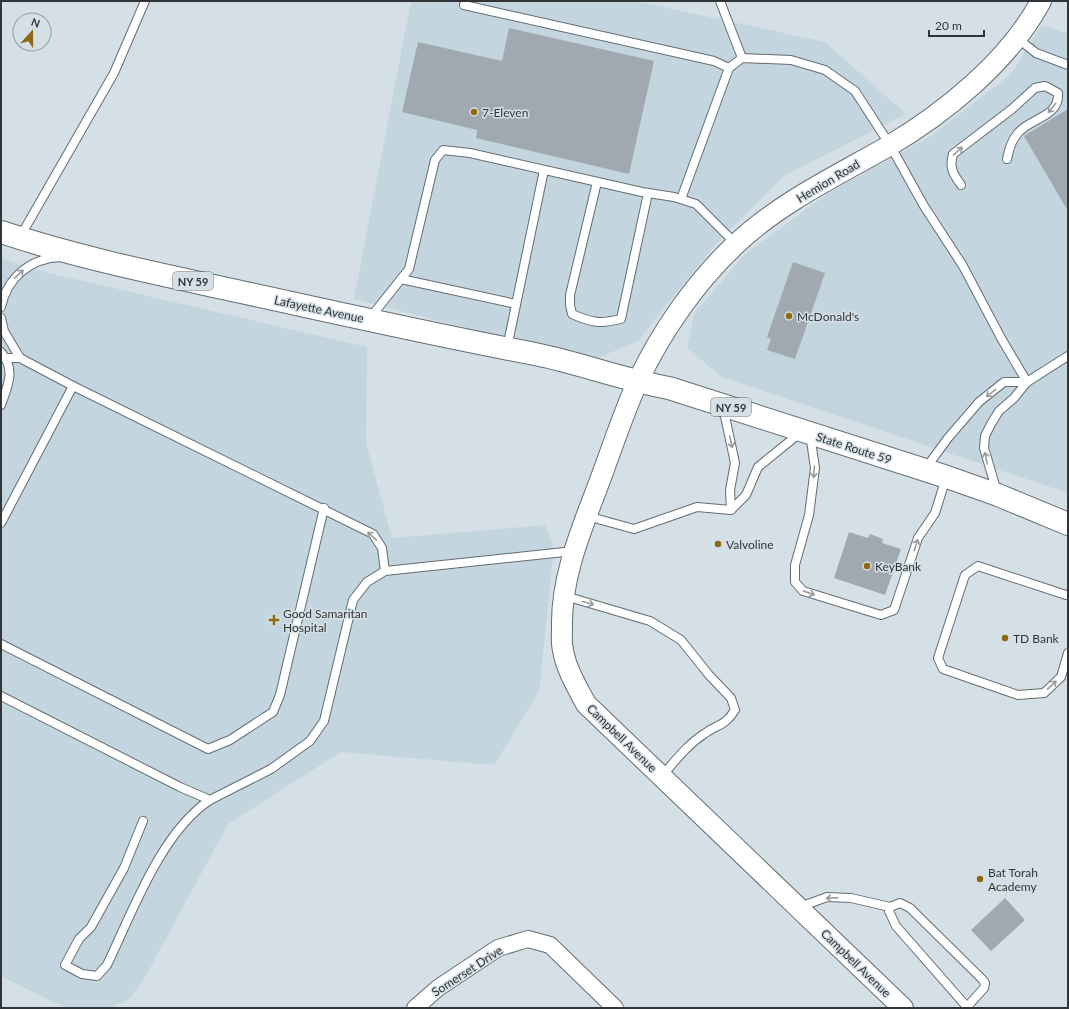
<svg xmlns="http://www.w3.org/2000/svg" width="1069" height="1009" font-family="Lato,sans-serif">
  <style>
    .built { fill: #c3d5df }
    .building { fill: #9fa9af }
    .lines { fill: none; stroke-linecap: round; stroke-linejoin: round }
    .service-casing { stroke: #636d72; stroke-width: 10 }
    .minor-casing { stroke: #636d72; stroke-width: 18 }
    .tertiary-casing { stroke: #636d72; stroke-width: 22 }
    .primary-casing { stroke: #636d72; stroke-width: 24 }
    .service { stroke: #fff; stroke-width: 8 }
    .minor { stroke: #fff; stroke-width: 16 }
    .tertiary { stroke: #fff; stroke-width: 20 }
    .primary { stroke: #fff; stroke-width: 22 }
    .oneway { stroke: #989a9c }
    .poi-dot { fill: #8f690e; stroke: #d5e0e6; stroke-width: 1.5 }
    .labels { text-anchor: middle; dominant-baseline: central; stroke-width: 3; stroke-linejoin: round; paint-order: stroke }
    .shield { fill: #d5e0e6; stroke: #62686c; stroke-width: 1 }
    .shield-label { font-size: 11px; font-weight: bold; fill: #313538 }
    .poi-label { font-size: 12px; fill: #313538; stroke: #d5e0e6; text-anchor: start }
    .street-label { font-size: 12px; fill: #313538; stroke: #d5e0e6 }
  </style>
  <rect width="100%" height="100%" fill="#d5e0e6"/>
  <g class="built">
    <path d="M411,1H636L825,42L906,114L785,175L713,247L638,341L591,361L354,299Z"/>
    <path d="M1042,25L1068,34V493L722,377L687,348L694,314L745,254L830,192L931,136L1010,75Z"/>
    <path d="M1,258L45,272L367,347L366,443L392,538L545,525L554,548L539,692L494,765L341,752L228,824L143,981L129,999L110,1008H66L1,976Z"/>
  </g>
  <g class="building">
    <path d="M509,28L654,61L629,174L476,138L477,130L402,112L418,42L502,61Z"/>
    <path d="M1068,109V211L1024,136Z"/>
    <path d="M793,262L825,273L795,359L767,350L771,339L767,337Z"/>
    <path d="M849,532L868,538L870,534L883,539L882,543L901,549L885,595L834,578Z"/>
    <path d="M1005,898L1025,920L991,951L971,930Z"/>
  </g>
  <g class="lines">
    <g class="service-casing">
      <g id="service">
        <path d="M720,1L742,58"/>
        <path d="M464,5L714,61L729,68"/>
        <path d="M1016,37L1036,53L1068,65"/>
        <path d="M597,182L570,295V305L572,314C592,323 600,324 621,319L648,193"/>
        <path d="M961,185C953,174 949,167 953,154L1012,109L1035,88L1045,86L1058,93C1060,117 1030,118 1018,133C1011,141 1009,150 1007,159"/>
        <path d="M681,199L729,68L742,58L791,60L825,70L855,91L890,145L924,206L963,266L1001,338L1027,382"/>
        <path d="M20,237L114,73L145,1"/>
        <path d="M401,279L516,304"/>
        <path d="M1,307C7,278 30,258 61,257"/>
        <path d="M1,318L4,331L20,358"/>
        <path d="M370,318L409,269L435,160L443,150L470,153L642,192L674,197L696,204L736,244"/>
        <path d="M507,348L544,170"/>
        <path d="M1,352C16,370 8,385 1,405"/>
        <path d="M6,358H20L73,386L373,534L382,548L385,571"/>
        <path d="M723,407L735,463L730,490L731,510L746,495L758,467L800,433"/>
        <path d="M810,434L815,468L809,515L795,565V582L803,591L881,615L894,610L918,538L935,513L946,478"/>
        <path d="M926,468L948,438L979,402L1004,382H1027"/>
        <path d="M997,492L984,448L985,436L991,424L999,411L1014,398L1027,382L1068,356"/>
        <path d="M587,516L634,529L697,507L731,510"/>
        <path d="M1,523L73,386"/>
        <path d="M1066,595L978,566L965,575L938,658L943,669L1018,695L1044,693L1061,677L1068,653"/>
        <path d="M565,596L650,621L681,640L709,675L731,698L735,710C725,726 718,724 704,734C687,745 675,761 662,776"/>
        <path d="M1,644L208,749L230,740L273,712L280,695L324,508"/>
        <path d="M1,696L180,787L210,800L271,769L310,741L324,721L353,600L367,582L385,571L574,551"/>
        <path d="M143,821L124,868L91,927L79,939L65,965L82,974L97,976L107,965C132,913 161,832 210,800"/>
        <path d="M800,907L827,897L851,898L890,907"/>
        <path d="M967,1008V1007L984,988L985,983L982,979L910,908L900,903L890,907L889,911L896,926L967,1007"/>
      </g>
    </g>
    <g class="minor-casing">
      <path id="minor" d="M415,1008L438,988L498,948L528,939L550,945L615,1008"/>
    </g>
    <g class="tertiary-casing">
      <path id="tertiary" d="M903,1008L586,704C577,687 566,669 563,650C561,643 562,635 562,627C561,581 578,538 594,496C609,458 621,418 638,381C661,332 695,283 735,245C779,203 836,176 887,147C945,113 1009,61 1041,1"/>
    </g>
    <g class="primary-casing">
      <path id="primary" d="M1,232C76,257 154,273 232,290C333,312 434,335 535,354C580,363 623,380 669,388L947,477L998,495L1068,524"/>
    </g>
    <use href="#service" class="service"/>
    <use href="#minor" class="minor"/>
    <use href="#tertiary" class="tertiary"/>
    <use href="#primary" class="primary"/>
  </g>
  <defs><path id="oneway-shaft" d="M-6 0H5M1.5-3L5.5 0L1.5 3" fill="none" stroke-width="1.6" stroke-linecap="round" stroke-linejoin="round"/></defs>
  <g class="oneway">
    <use href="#oneway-shaft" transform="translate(1052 108) rotate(129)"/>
    <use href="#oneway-shaft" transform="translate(958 151) rotate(-41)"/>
    <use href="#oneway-shaft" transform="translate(19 274) rotate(-43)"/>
    <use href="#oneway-shaft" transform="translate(991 393) rotate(142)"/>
    <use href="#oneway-shaft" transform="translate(731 442) rotate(78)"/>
    <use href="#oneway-shaft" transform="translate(986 458) rotate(-103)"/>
    <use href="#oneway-shaft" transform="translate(814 472) rotate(94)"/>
    <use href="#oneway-shaft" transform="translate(372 536) rotate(-137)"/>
    <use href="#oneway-shaft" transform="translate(916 545) rotate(-72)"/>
    <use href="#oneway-shaft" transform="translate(809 593) rotate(19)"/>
    <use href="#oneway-shaft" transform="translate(588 603) rotate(15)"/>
    <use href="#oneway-shaft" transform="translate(1052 685) rotate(-43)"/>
    <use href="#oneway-shaft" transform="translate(832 898) rotate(178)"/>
  </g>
  <g class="poi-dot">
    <circle cx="474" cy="112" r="4"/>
    <circle cx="789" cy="316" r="4"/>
    <circle cx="718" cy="544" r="4"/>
    <circle cx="867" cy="566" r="4"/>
    <path d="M272 614h4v4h4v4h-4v4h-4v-4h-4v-4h4z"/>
    <circle cx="1005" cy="638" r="4"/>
    <circle cx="980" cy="879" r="4"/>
  </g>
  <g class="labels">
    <g class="shield">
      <rect x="173" y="272" width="40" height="18" rx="3"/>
      <rect x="711" y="398" width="40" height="18" rx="3"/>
    </g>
    <g class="shield-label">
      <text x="193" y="281">NY 59</text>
      <text x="731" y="407">NY 59</text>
    </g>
    <g class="poi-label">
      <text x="482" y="112">7-Eleven</text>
      <text x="797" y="316">McDonald's</text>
      <text x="726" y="544">Valvoline</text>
      <text x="875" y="566">KeyBank</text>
      <text x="283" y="613">Good Samaritan<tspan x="283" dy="14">Hospital</tspan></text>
      <text x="1013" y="638">TD Bank</text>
      <text x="988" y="872">Bat Torah<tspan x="988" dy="14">Academy</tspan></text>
    </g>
    <g class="street-label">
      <text transform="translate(828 181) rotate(-31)">Hemion Road</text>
      <text transform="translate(319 309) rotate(12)">Lafayette Avenue</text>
      <text transform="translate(854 448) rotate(18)">State Route 59</text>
      <text transform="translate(622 738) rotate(44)">Campbell Avenue</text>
      <text transform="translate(856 963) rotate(44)">Campbell Avenue</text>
      <text transform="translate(467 971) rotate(-33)">Somerset Drive</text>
    </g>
  </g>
  <rect width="1069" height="1009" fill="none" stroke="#313538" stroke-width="4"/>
  <g transform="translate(32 32) rotate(21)"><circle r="19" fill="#d5e0e6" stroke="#939ca0"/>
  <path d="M0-3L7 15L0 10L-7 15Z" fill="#8f690e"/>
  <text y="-6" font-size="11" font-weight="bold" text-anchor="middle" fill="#313538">N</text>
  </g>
  <path d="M929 30v6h55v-6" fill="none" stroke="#313538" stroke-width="2"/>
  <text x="935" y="30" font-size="12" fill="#313538" stroke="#d5e0e6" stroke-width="3" paint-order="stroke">20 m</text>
</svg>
